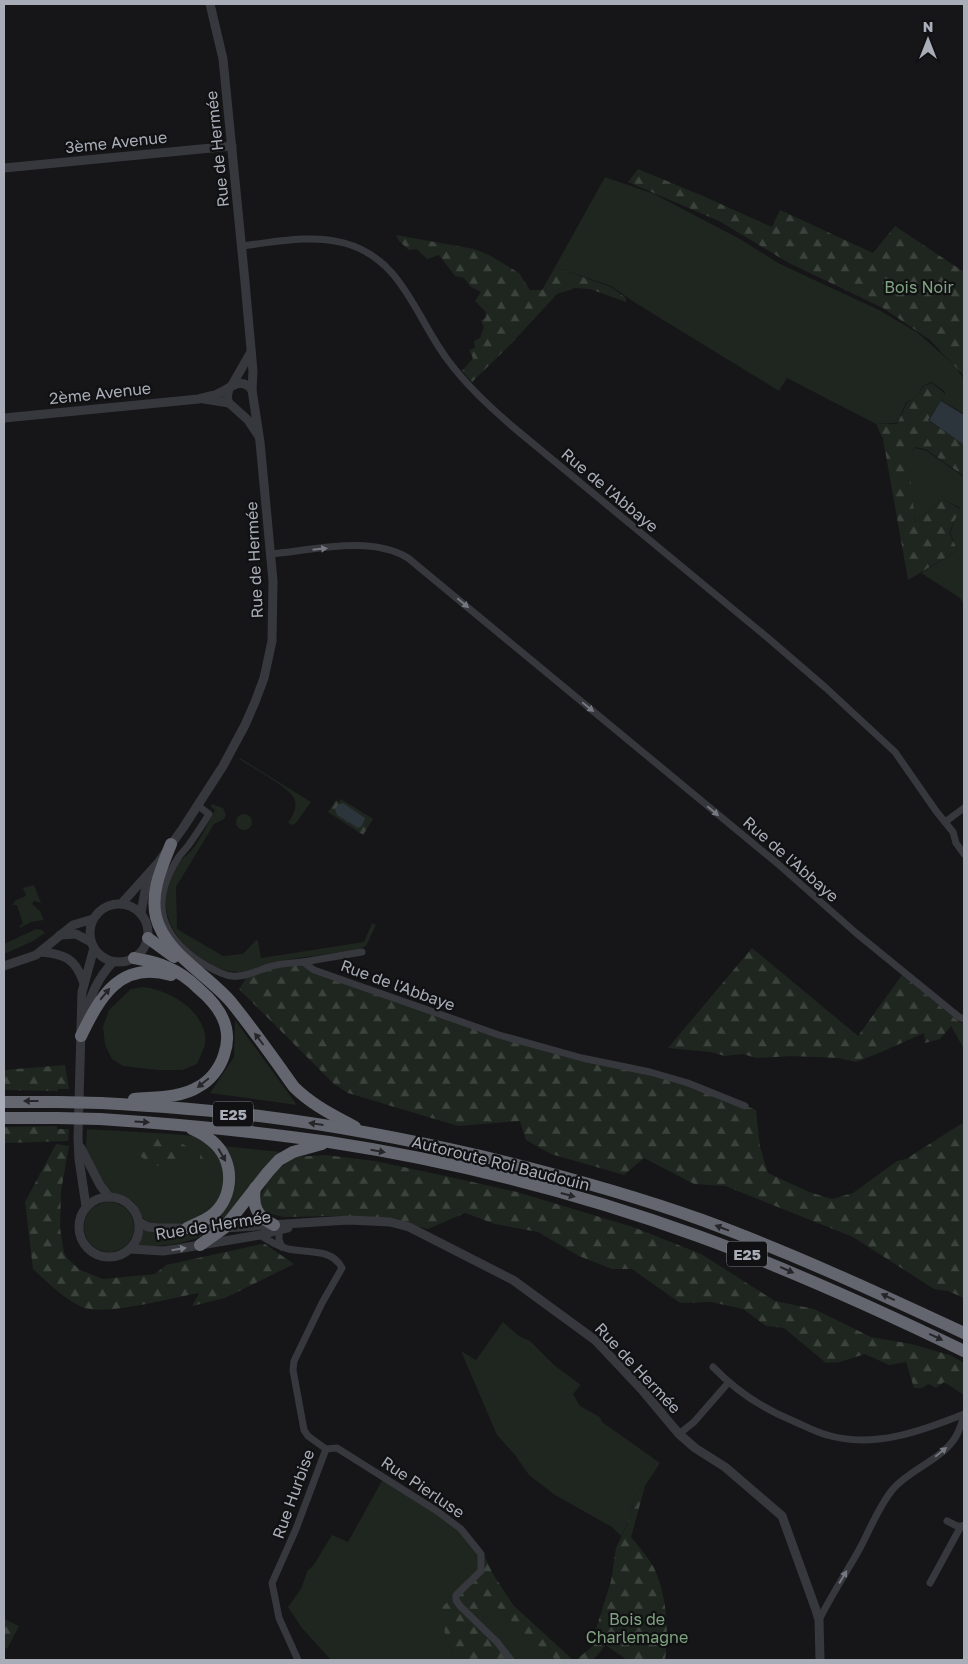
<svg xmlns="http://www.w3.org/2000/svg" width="968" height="1664" font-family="'Golos Text',sans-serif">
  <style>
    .grass { fill: #1e261f }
    .forest { fill: url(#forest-firs) }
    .water { fill: #2c353c }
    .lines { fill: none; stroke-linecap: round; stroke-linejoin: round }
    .minor { stroke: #37383d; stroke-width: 7 }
    .tertiary { stroke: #37383d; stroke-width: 9 }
    .motorway { stroke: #63666e; stroke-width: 12 }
    .motorway-bridge { stroke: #63666e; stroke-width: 12 }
    .oneway { fill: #757881 }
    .oneway2 { fill: #26262a }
    .labels { text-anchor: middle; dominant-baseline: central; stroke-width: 4.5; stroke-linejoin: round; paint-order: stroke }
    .shield { fill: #111113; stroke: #7b7e86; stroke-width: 1 }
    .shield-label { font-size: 15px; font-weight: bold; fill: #a8adb8 }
    .street-label { font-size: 16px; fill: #a8adb8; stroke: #111113 }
    .park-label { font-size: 16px; fill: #7fa381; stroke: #111113 }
  </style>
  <defs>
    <pattern id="forest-firs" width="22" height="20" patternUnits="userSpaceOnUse" patternTransform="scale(1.25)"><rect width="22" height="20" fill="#1e261f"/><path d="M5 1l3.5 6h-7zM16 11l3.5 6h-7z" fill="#3c433d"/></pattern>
  </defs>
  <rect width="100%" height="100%" fill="#161618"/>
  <g class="grass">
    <path d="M605,177L654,194L740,239L780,264L879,310L918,333L953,364L964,379V414L942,401L945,392L932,382L923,386L917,396L906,403L897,423L876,424L787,378L779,391L634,302L611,286L555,267Z"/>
    <path d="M916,448L927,451L964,477V604L960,598L921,573L958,550L950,533L960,508L943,499L915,522L907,454Z"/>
    <path d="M240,758L311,802L296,823L293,825L288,823C293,816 298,807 294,798C289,787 251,767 239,759Z"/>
    <path d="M212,804L223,808L226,815L224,819L214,824L176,887L177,929L223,956L243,954L256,940L258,941L261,958L364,942L372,923L376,925L366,946L357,950C329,954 301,957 274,962C261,964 251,972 238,972C225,972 216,968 206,961C177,945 156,913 170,879C172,873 176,865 181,860C184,857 187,855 190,852C200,841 208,823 215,810L211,807Z"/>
    <circle cx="244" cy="822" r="8"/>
    <path d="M34,885L41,903L34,901L32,904L40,911L44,920L31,922L20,928L19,926L23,924L17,905H12L16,900L26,896L23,888Z"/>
    <path d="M36,929L42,930L45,933L33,941L4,954V944Z"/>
    <path d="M143,987C168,990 199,1007 205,1034C207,1045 201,1055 197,1064L182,1070H157L123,1066L112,1059L105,1045L103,1027L109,1010L131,989Z"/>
    <path d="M235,1020L297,1105L210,1093L234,1057Z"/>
    <path d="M87,1129L172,1134L195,1136L209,1142L224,1163V1191L212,1211L186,1223L160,1225L150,1223L143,1218L133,1201L111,1193L104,1187L86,1149Z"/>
    <path d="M223,1146L281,1152L223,1224L206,1225L233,1192Z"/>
    <circle cx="109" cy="1227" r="25"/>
    <path d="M143,1229L211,1231C190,1244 162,1247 138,1246Z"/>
    <path d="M503,1322L519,1336L530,1341L554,1365L581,1385L573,1394L580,1406L600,1417L602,1422L660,1463L645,1486L636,1494L628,1522L621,1536L612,1527L555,1495L529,1475L515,1455L497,1435L461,1351L476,1360Z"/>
    <path d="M383,1479L461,1529L481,1554V1571L445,1634L454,1660H331L302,1628L288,1607L301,1589L308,1570L313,1566L332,1535L348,1542Z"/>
    <path d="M483,1606L498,1608L530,1640L556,1660H511L475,1620Z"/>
  </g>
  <g class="forest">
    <path d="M638,169L703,196L772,227L780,210L873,253L895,226L964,272V376L930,340L883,308L789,263L719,221L628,182Z"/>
    <path d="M396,235L474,249L489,255L519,273L530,290H542L555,267L611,287L626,298V302L590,289L575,288L557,294L510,345L472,382L462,371L473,358L469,350L475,348L474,341L480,338L484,327L481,321L486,317L485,311L475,301L481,292L471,287L464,278L455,276L439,255L427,259L417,249L409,250L399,241Z"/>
    <path d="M932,383L944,393V397L928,420L964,445V476L927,450L916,447L908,454L915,522L943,499L960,509L949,533L958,550L908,580L883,439L876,424H897L907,403L917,396L924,386Z"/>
    <path d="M341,799L373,819L363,835L328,812L336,800L339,802Z"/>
    <path d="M752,948L858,1036L902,975L958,1021L964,1024V1049L951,1026L940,1039L925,1043L924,1033L879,1053L856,1062L838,1058L792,1056L756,1058L743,1054L725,1056L710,1052L668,1048Z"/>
    <path d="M307,965L499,1035L688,1083L756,1110L760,1147L768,1173L809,1192L832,1199L853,1193L897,1161L906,1159L964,1122V1298L948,1291L934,1289L853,1237L725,1186L694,1184L644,1158L624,1175L551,1154L526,1140L520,1121L458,1126L348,1093L334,1084L239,989L247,977L274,967Z"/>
    <path d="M65,1065L69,1089H58V1091L4,1090V1070Z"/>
    <path d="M57,1126V1129H69L68,1141L4,1143V1127Z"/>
    <path d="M174,1138L189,1148L185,1163C180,1165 175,1168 170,1168C158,1168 141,1159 134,1150V1145C147,1137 160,1139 174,1138Z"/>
    <path d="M56,1144L69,1146L61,1191L60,1228L64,1253L68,1259L80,1270L103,1279L155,1274L166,1265L262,1244H265L294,1264L225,1298L192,1306L199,1293C174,1297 104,1317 82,1307C63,1298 48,1283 33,1269L25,1202Z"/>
    <path d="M207,1144L217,1151L216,1159L210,1161L209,1168L202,1167L200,1158L202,1147Z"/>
    <path d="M325,1155L375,1161L450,1177L517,1192L633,1227L701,1254L775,1301L814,1309L871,1337L911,1344L950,1355L964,1363V1395L944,1382L936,1388L929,1384L922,1388H914L906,1362L889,1365L865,1354L840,1362L826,1363L784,1328L766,1326L743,1309L711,1302L680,1303L632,1269H612L579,1256L538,1232L495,1224L465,1213L428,1229L384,1218L330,1216L283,1217L264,1212L259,1199L271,1175L294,1157Z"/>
    <path d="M645,1486L631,1537C639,1547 648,1557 654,1568C667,1595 669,1631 665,1660H627L606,1645L593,1660H576L594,1645L597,1626L611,1581L616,1548L628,1522L636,1494Z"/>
    <path d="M481,1554L485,1557L493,1574L513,1605L573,1660H556L530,1640L498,1608L483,1607L475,1621L511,1660H454L445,1634L442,1607L481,1571Z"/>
    <path d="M4,1619L19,1626L7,1649L4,1647Z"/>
  </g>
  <g class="water">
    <path d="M941,401L964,415V445L929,420Z"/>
    <path d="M343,803L365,818L362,826L358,828L337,815L335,809L338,805Z"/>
  </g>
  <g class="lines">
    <g class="minor">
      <path d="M242,246C275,242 312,234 344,243C402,258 415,316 447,359C466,385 489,406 513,427L768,638L826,688L895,752L936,811L953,832L956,843L964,854"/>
      <path d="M271,554C313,550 371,535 408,558L778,864L856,933L959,1017L964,1019"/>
      <path d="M197,805L209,814C203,824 197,833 190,843C187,848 182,852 178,858C157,891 154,922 185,950C194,959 219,975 232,976C245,978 260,969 272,966C282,963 293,963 303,962L314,970L499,1035L582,1058L650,1072L688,1083L745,1106"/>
      <path d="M945,822L964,808"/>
      <path d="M303,962L362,952"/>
      <path d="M279,1231V1240L282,1247"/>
      <path d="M260,1235C269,1241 278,1246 288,1249C307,1253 332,1248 342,1268L322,1303L294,1361L293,1370L304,1430L308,1436L326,1449"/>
      <path d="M713,1367C735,1390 762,1408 791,1420C803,1425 815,1432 827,1435C873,1449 922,1431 964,1414"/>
      <path d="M679,1434L694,1422L728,1383"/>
      <path d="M326,1449L337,1448L437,1511L461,1529L481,1554V1571L456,1595V1600L460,1606L497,1642L511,1660"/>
      <path d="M947,1521L957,1526H962"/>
      <path d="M930,1583L960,1528L964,1525"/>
      <path d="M819,1620C831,1596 846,1573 859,1550C870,1530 878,1507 893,1489C910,1469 940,1461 955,1438C959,1432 961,1424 964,1417"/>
      <path d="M298,1660L279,1618L272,1583L296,1529L326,1449"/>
    </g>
    <g class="tertiary">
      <path d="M4,168L232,146"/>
      <path d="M232,385L251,352"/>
      <path d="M229,388L227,398L229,403L248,420L258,435"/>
      <path d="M204,399L229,403"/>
      <path d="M4,418L199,399C204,397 210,396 215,395C228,390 241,375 252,390"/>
      <path d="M122,903L158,863L183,828L223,766L245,725L255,702L264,678L272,641L273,581L260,442L252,390L253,371L245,282L223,59L210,4"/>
      <circle cx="119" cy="933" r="29"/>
      <path d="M141,913L145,891L156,868"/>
      <path d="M60,935L76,934L91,942"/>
      <path d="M41,952C64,954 75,958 83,981"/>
      <path d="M4,966L36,955L73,925L93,919"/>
      <path d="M85,1019C90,996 97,979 113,962"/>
      <path d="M81,1148L100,1185L109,1197"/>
      <circle cx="109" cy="1227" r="30"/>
      <path d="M86,1206L79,1159L78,1138L82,992L94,948"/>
      <path d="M139,1222L148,1227L158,1228H224L349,1220L390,1222L409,1227L513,1280L595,1340L643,1391L679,1434L695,1448L725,1467L782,1516L816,1610L819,1620L820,1660"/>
      <path d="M130,1249L163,1251L177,1249L260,1235L288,1228"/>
    </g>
    <g class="motorway">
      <path d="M171,844C162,867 150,892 156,917C165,953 207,974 231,1002C253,1029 274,1059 294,1087C312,1105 333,1115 355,1127"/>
      <path d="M148,938L174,957"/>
      <path d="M134,958C145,960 157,962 167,967C179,972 190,980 199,989C219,1006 234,1027 224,1055C220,1068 210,1081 198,1087C181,1098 154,1097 134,1099"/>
      <path d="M81,1036C100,997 120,960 171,975"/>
      <path d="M4,1102H58"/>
      <path d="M101,1103C156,1106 212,1110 267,1117C339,1126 410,1140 481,1156C556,1174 630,1194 702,1220C792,1253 878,1293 964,1333"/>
      <path d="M4,1118H57"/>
      <path d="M100,1119C176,1124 253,1131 329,1142C454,1161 579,1193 698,1236C789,1269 877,1309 964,1351"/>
      <path d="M255,1188C252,1206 257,1217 274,1225"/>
      <path d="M187,1228C195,1224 204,1221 211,1216C235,1197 235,1160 212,1141C206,1136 199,1132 192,1129"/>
      <path d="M200,1245L224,1228L268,1172L279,1160L293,1152L322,1144"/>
    </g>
    <g class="motorway-bridge">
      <path d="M58,1102L101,1103"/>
      <path d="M57,1118L100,1119"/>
    </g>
  </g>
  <defs><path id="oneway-solid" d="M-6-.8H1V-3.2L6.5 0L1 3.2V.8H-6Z" transform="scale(1.25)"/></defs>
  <g class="oneway">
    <use href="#oneway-solid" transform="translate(320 549) rotate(-6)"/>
    <use href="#oneway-solid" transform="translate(463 603) rotate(40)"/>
    <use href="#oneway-solid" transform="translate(588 707) rotate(39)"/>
    <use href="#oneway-solid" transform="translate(713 811) rotate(40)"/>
    <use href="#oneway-solid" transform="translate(179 1249) rotate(-9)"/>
    <use href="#oneway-solid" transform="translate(941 1452) rotate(-39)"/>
    <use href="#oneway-solid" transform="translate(843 1577) rotate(-59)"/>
  </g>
  <g class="oneway2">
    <use href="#oneway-solid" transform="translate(105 994) rotate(-50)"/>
    <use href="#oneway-solid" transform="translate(259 1039) rotate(-127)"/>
    <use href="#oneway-solid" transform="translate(203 1083) rotate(141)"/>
    <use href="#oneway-solid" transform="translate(31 1101) rotate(-180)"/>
    <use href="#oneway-solid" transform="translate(142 1122) rotate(4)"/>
    <use href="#oneway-solid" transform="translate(316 1124) rotate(-172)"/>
    <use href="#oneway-solid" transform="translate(378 1151) rotate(10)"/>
    <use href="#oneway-solid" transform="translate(222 1155) rotate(60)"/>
    <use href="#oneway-solid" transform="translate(568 1195) rotate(15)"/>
    <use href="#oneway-solid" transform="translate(722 1228) rotate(-159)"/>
    <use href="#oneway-solid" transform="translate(787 1270) rotate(24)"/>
    <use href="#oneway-solid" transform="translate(888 1297) rotate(-155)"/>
    <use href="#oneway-solid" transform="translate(936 1337) rotate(25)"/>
  </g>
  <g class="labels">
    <g class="shield">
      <rect x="213" y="1101.5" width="40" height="25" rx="4"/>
      <rect x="727" y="1241.5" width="40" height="25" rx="4"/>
    </g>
    <g class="shield-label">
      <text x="233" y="1114">E25</text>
      <text x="747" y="1254">E25</text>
    </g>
    <g class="street-label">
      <text transform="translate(116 142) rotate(-6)">3ème Avenue</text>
      <text transform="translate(217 149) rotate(-96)">Rue de Hermée</text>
      <text transform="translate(100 393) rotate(-6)">2ème Avenue</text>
      <text transform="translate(610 490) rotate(40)">Rue de l'Abbaye</text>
      <text transform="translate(254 560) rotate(-93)">Rue de Hermée</text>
      <text transform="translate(791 859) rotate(41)">Rue de l'Abbaye</text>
      <text transform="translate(398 985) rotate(20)">Rue de l'Abbaye</text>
      <text transform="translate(501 1163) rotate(14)">Autoroute Roi Baudouin</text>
      <text transform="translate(213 1225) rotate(-9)">Rue de Hermée</text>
      <text transform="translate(638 1368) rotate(47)">Rue de Hermée</text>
      <text transform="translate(423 1487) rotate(34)">Rue Pierluse</text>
      <text transform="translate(293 1494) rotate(-70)">Rue Hurbise</text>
    </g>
    <g class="park-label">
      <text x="919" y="287">Bois Noir</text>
      <text x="637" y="1619">Bois de<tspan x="637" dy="18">Charlemagne</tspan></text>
    </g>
  </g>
  <rect width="968" height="1664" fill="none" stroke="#a8adb8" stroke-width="10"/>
  <g transform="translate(928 40)" stroke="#111113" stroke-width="4" paint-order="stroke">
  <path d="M0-4L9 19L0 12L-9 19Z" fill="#a8adb8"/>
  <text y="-8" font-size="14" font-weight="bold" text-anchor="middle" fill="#a8adb8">N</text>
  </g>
</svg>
